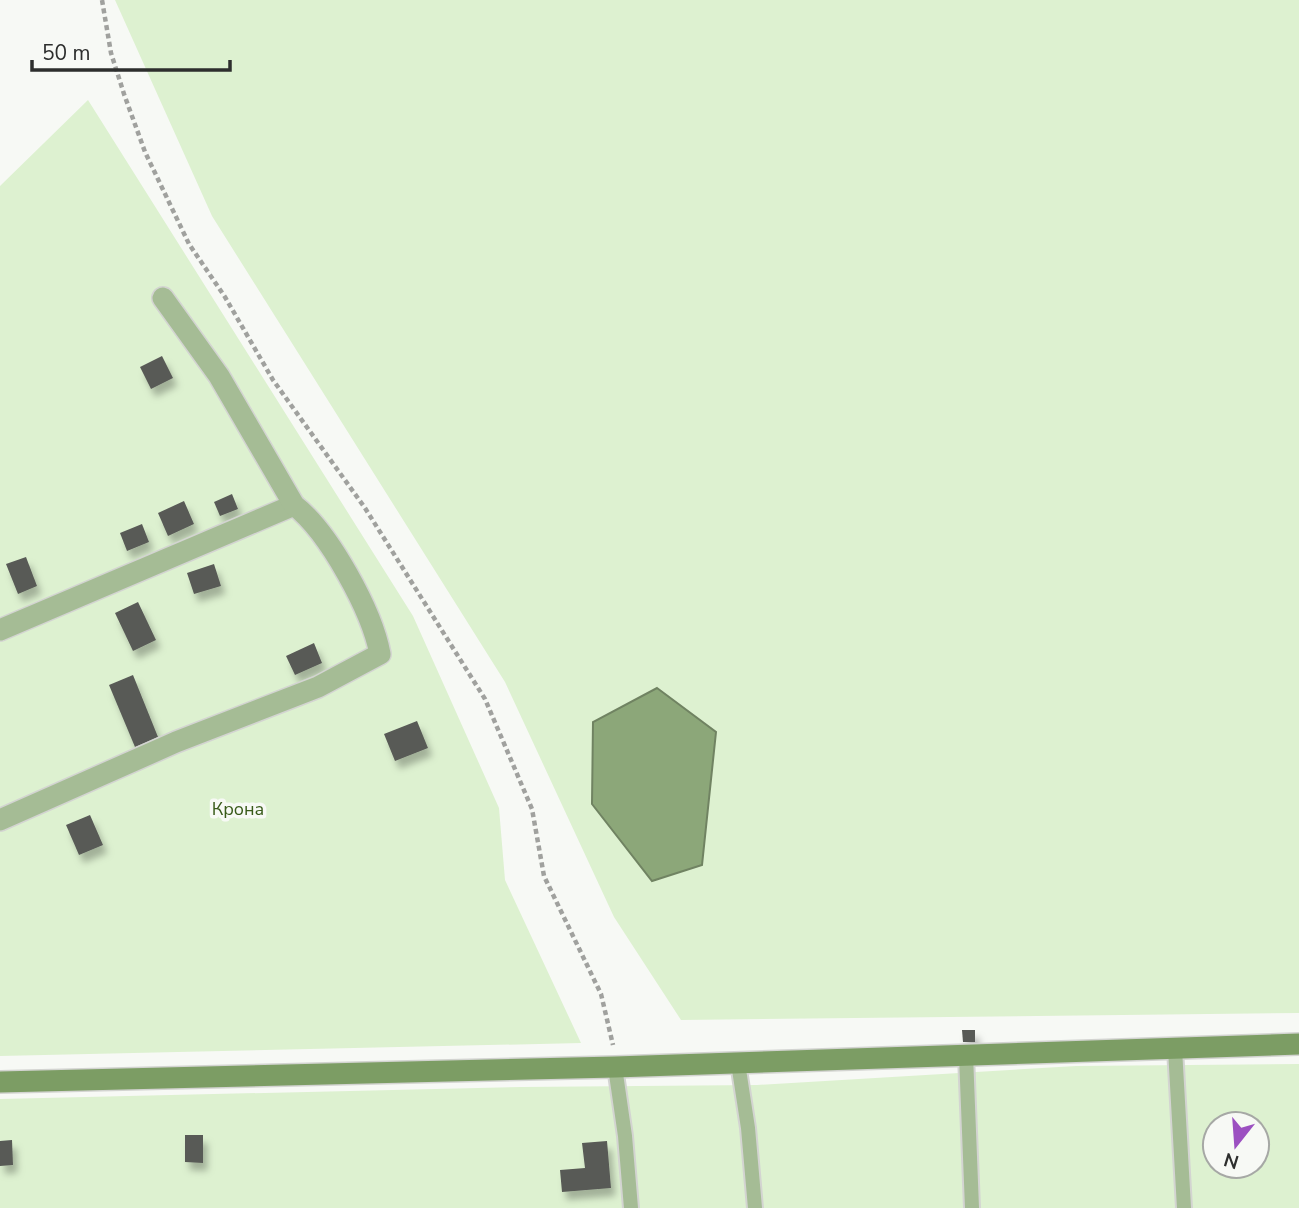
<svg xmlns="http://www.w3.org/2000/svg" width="1299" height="1208" font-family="'Nunito Sans',sans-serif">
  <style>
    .green { fill: #ddf1d0; fill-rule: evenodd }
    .water { fill: #8ca779; stroke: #708362; stroke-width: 2 }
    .building { fill: #585a56; filter: url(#shadow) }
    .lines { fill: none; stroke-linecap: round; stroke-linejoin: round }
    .lane-casing { stroke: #d3d4d1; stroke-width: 18 }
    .street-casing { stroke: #d3d4d1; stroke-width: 24 }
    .secondary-casing { stroke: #d3d4d1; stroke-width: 24 }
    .path { stroke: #a0a19e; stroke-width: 4.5; stroke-dasharray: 5 3.5; stroke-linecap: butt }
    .lane { stroke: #a5bc95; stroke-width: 14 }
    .street { stroke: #a5bc95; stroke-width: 21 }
    .secondary { stroke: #7c9d64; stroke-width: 21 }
    .labels { text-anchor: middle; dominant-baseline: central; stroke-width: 7; stroke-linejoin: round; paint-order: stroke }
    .park-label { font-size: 18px; fill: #385a19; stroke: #f7f9f5 }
  </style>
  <defs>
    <filter id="shadow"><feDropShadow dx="4.5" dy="8" stdDeviation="3.5" flood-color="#0004"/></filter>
  </defs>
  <rect width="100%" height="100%" fill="#f7f9f5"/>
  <g class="green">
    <path d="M115,0H1299V1013L681,1020L614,917L505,682L212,216Z"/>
    <path d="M88,100L413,616L499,808L505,880L581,1043L0,1056V186Z"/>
    <path d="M1299,1064V1208H0V1099L521,1087L757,1085L1076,1066ZM1215,1124H1257V1166H1215Z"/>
  </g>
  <path class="water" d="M657,688L716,732L702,865L652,881L592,804L593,722Z"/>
  <g class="building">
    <path d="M162,356L173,378L151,389L140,367Z"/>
    <path d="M232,494L238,509L220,516L214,502Z"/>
    <path d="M184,501L194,524L168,536L158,513Z"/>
    <path d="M142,524L149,542L127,551L120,533Z"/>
    <path d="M26,557L37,586L18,594L6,564Z"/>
    <path d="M214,564L221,586L194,594L187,573Z"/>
    <path d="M138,602L156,640L133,651L115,613Z"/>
    <path d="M314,643L322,663L295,675L286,656Z"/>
    <path d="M133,675L158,737L135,747L109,685Z"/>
    <path d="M417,721L428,748L395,761L384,734Z"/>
    <path d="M90,815L103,845L79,855L66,825Z"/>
    <path d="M962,1030H975V1042H963Z"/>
    <path d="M185,1135H203V1163L185,1162Z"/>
    <path d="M12,1140L13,1165L0,1166V1141Z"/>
    <path d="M607,1141L611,1188L562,1192L560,1170L585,1168L582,1143Z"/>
  </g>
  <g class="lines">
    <g class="lane-casing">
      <g id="lane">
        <path d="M1175,1049L1184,1208"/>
        <path d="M966,1055L972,1208"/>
        <path d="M738,1063L748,1128L755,1208"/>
        <path d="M615,1067L625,1136L631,1208"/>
      </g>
    </g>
    <g class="street-casing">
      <g id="street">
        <path d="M0,630L294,505"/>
        <path d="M0,820L176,742L318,687L380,654C372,611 329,532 294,505L219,376L163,298"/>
      </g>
    </g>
    <g class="secondary-casing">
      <path id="secondary" d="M0,1082L615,1067L1299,1044"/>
    </g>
    <path class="path" d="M102,0L111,53L124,94L145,152L189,244L225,297L273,380L365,508L485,699L532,809L544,876L601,994L613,1045"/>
    <use href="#lane" class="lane"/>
    <use href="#street" class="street"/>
    <use href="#secondary" class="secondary"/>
  </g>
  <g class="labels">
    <g class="park-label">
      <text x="238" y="809">Крона</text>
    </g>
  </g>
  <g transform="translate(1236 1145) rotate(197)"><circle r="33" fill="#f7f9f5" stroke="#a6a8a5" stroke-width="2"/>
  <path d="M0-5L12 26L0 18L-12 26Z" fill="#9c50c1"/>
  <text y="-10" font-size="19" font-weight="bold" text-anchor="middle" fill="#2d2e2d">N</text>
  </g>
  <path d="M32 60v10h198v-10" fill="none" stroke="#2d2e2d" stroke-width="3.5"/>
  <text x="42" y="60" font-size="21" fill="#2d2e2d" stroke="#f7f9f5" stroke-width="5" paint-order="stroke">50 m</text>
</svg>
